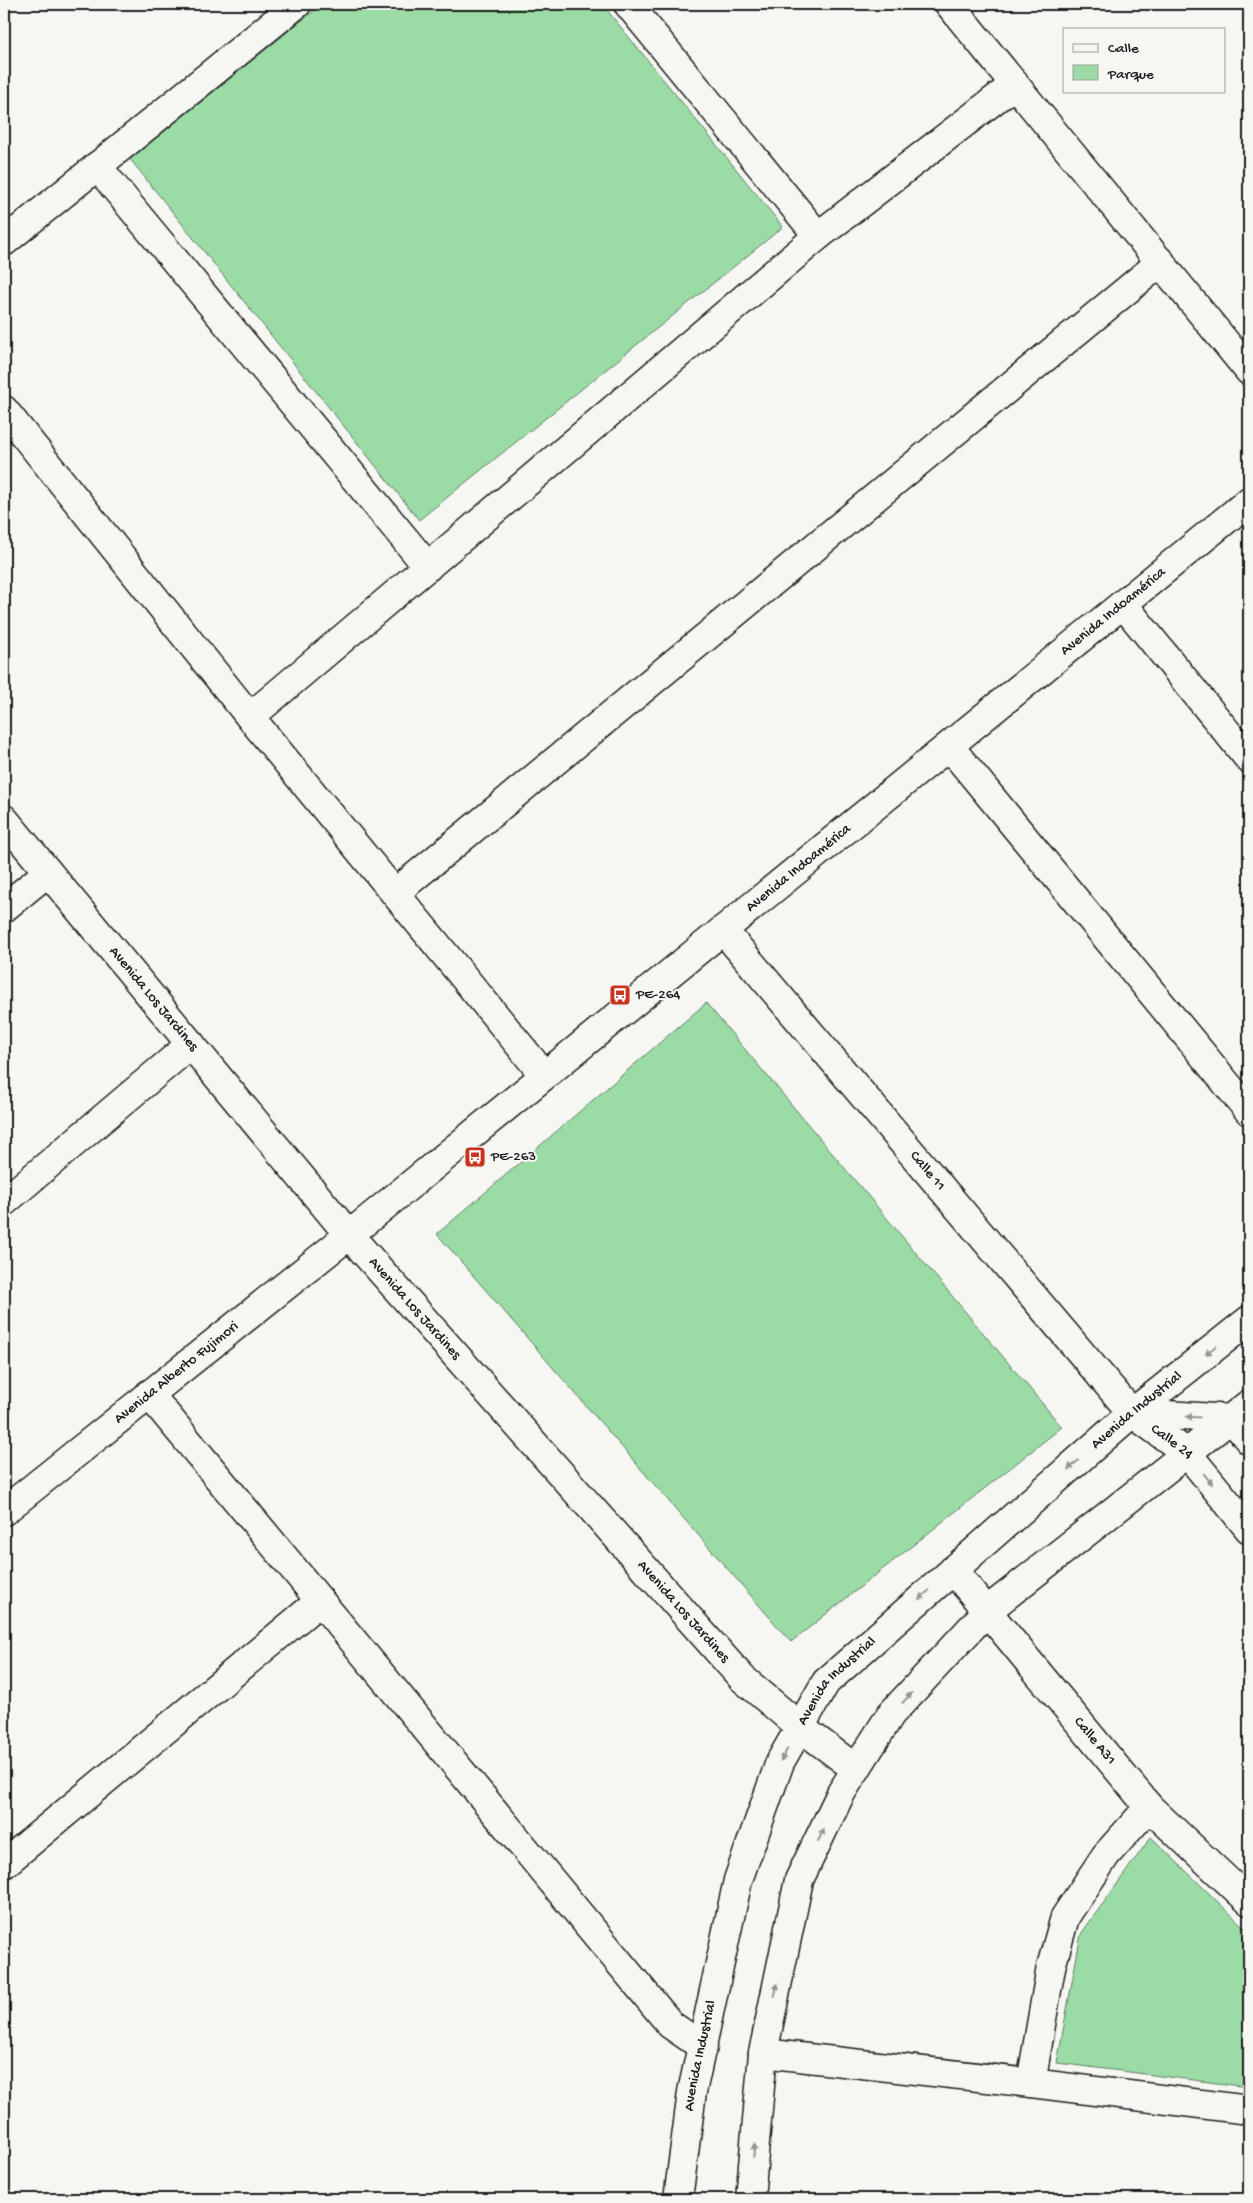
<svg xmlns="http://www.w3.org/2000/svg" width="1253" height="2203" font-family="'Gochi Hand',sans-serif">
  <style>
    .green { fill: #9bdca6; stroke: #5c7c61 }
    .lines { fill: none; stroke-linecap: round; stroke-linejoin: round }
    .minor-casing { stroke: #1c1c1c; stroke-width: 31 }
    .secondary-casing { stroke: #1c1c1c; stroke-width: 31 }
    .minor { stroke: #f6f6f2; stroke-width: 28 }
    .secondary { stroke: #f6f6f2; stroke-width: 28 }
    .oneway { fill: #949492 }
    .labels { text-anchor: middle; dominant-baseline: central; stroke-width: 4; stroke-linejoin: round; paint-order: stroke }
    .street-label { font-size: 15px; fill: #1c1c1c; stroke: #f6f6f2 }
    .poi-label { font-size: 15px; fill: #1c1c1c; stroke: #f6f6f2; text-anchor: start }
  </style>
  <rect width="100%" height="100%" fill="#f6f6f2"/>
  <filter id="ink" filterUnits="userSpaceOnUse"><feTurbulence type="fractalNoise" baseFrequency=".02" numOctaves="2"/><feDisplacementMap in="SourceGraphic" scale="10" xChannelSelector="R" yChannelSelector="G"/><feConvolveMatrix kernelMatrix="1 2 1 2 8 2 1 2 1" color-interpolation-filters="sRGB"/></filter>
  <g filter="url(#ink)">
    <g class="green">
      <path d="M322,4H602L783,227L419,520L130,159Z"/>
      <path d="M706,1003L1062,1427L791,1642L437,1234Z"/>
      <path d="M1151,1837L1249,1932V2087L1057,2063L1081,1934Z"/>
    </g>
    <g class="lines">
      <g class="minor-casing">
        <g id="minor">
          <path d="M628,4L818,236"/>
          <path d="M949,4L1249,371"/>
          <path d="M97,166L428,567"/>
          <path d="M4,242L297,4"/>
          <path d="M4,410L250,717L544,1075"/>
          <path d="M1123,604L1249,759"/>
          <path d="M250,717L818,236L1015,84"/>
          <path d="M949,746L1249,1111"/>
          <path id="s1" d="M4,819L349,1235L742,1678L800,1727L856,1769"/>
          <path d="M395,893L1161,262"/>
          <path d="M4,908L48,872"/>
          <path id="s2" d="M723,930L1132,1413L1187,1453L1249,1529"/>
          <path d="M4,1202L191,1044"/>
          <path d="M149,1394L671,2025L703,2047"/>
          <path d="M1132,1413L1232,1419L1249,1440"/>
          <path id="s3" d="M4,1511L349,1235L1249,501"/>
          <path id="s4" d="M953,1570L1149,1807L1249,1901"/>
          <path d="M4,1864L320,1601"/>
          <path d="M763,2053L1031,2083L1249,2110"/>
          <path d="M1031,2083L1051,1967L1065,1917L1106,1855L1149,1807"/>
        </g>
      </g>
      <g class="secondary-casing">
        <g id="secondary">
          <path id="s5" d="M678,2199L692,2092L738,1880L780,1762L826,1682L1132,1413L1249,1320"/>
          <path d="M750,2199L763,2053L799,1880L841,1793L891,1714L988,1610L1249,1404"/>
        </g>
      </g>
      <use href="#minor" class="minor"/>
      <use href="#secondary" class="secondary"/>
    </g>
    <defs><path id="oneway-solid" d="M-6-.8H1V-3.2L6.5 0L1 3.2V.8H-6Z" transform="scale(1.25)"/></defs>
    <g class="oneway">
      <use href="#oneway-solid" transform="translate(1211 1350) rotate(141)"/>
      <use href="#oneway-solid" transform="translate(1193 1417) rotate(-177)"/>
      <use href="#oneway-solid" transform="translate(1073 1465) rotate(139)"/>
      <use href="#oneway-solid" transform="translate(1208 1479) rotate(51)"/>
      <use href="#oneway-solid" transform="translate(924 1595) rotate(139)"/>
      <use href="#oneway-solid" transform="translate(907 1698) rotate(-47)"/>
      <use href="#oneway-solid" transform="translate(784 1755) rotate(120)"/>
      <use href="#oneway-solid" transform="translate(821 1835) rotate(-64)"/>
      <use href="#oneway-solid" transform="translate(776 1990) rotate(-78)"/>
      <use href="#oneway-solid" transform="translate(754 2151) rotate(-85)"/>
    </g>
  </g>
  <defs>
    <g id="bus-square" transform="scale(1.125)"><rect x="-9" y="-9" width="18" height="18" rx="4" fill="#c8321e" stroke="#f6f6f2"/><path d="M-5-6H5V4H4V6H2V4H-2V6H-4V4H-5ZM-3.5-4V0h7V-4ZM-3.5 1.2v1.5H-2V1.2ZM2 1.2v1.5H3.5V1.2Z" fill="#fff"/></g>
  </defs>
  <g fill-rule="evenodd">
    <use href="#bus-square" x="620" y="995"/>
    <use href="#bus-square" x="475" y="1157"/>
  </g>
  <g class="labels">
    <g class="street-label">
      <text stroke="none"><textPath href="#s3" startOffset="1428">Avenida Indoamérica</textPath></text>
      <text stroke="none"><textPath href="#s3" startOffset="1022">Avenida Indoamérica</textPath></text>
      <text stroke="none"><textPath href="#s1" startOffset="234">Avenida Los Jardines</textPath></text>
      <text stroke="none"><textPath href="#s2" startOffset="316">Calle 11</textPath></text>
      <text stroke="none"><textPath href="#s1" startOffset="639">Avenida Los Jardines</textPath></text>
      <text stroke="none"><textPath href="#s3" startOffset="221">Avenida Alberto Fujimori</textPath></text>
      <text stroke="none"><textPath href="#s5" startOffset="955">Avenida Industrial</textPath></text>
      <text stroke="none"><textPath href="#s2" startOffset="682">Calle 24</textPath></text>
      <text stroke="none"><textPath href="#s1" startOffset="1044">Avenida Los Jardines</textPath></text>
      <text stroke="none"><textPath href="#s5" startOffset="550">Avenida Industrial</textPath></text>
      <text stroke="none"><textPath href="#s4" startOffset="222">Calle A31</textPath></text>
      <text stroke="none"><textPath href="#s5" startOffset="145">Avenida Industrial</textPath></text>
    </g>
    <g class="poi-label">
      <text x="636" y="995">PE-264</text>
      <text x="491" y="1157">PE-263</text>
    </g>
  </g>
  <rect width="1253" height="2203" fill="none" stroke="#f6f6f2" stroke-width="20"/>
  <rect x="10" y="10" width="1233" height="2183" fill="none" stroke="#1c1c1c" stroke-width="2" filter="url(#ink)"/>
  <rect x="1063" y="28" width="162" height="65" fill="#f6f6f2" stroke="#9f9f9c"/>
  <rect x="1073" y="44" width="25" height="8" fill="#f6f6f2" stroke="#9f9f9c"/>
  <text x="1108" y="52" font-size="15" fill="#1c1c1c">Calle</text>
  <rect x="1073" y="65" width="25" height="15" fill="#9bdca6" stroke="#9f9f9c"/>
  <text x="1108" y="78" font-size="15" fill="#1c1c1c">Parque</text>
</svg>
